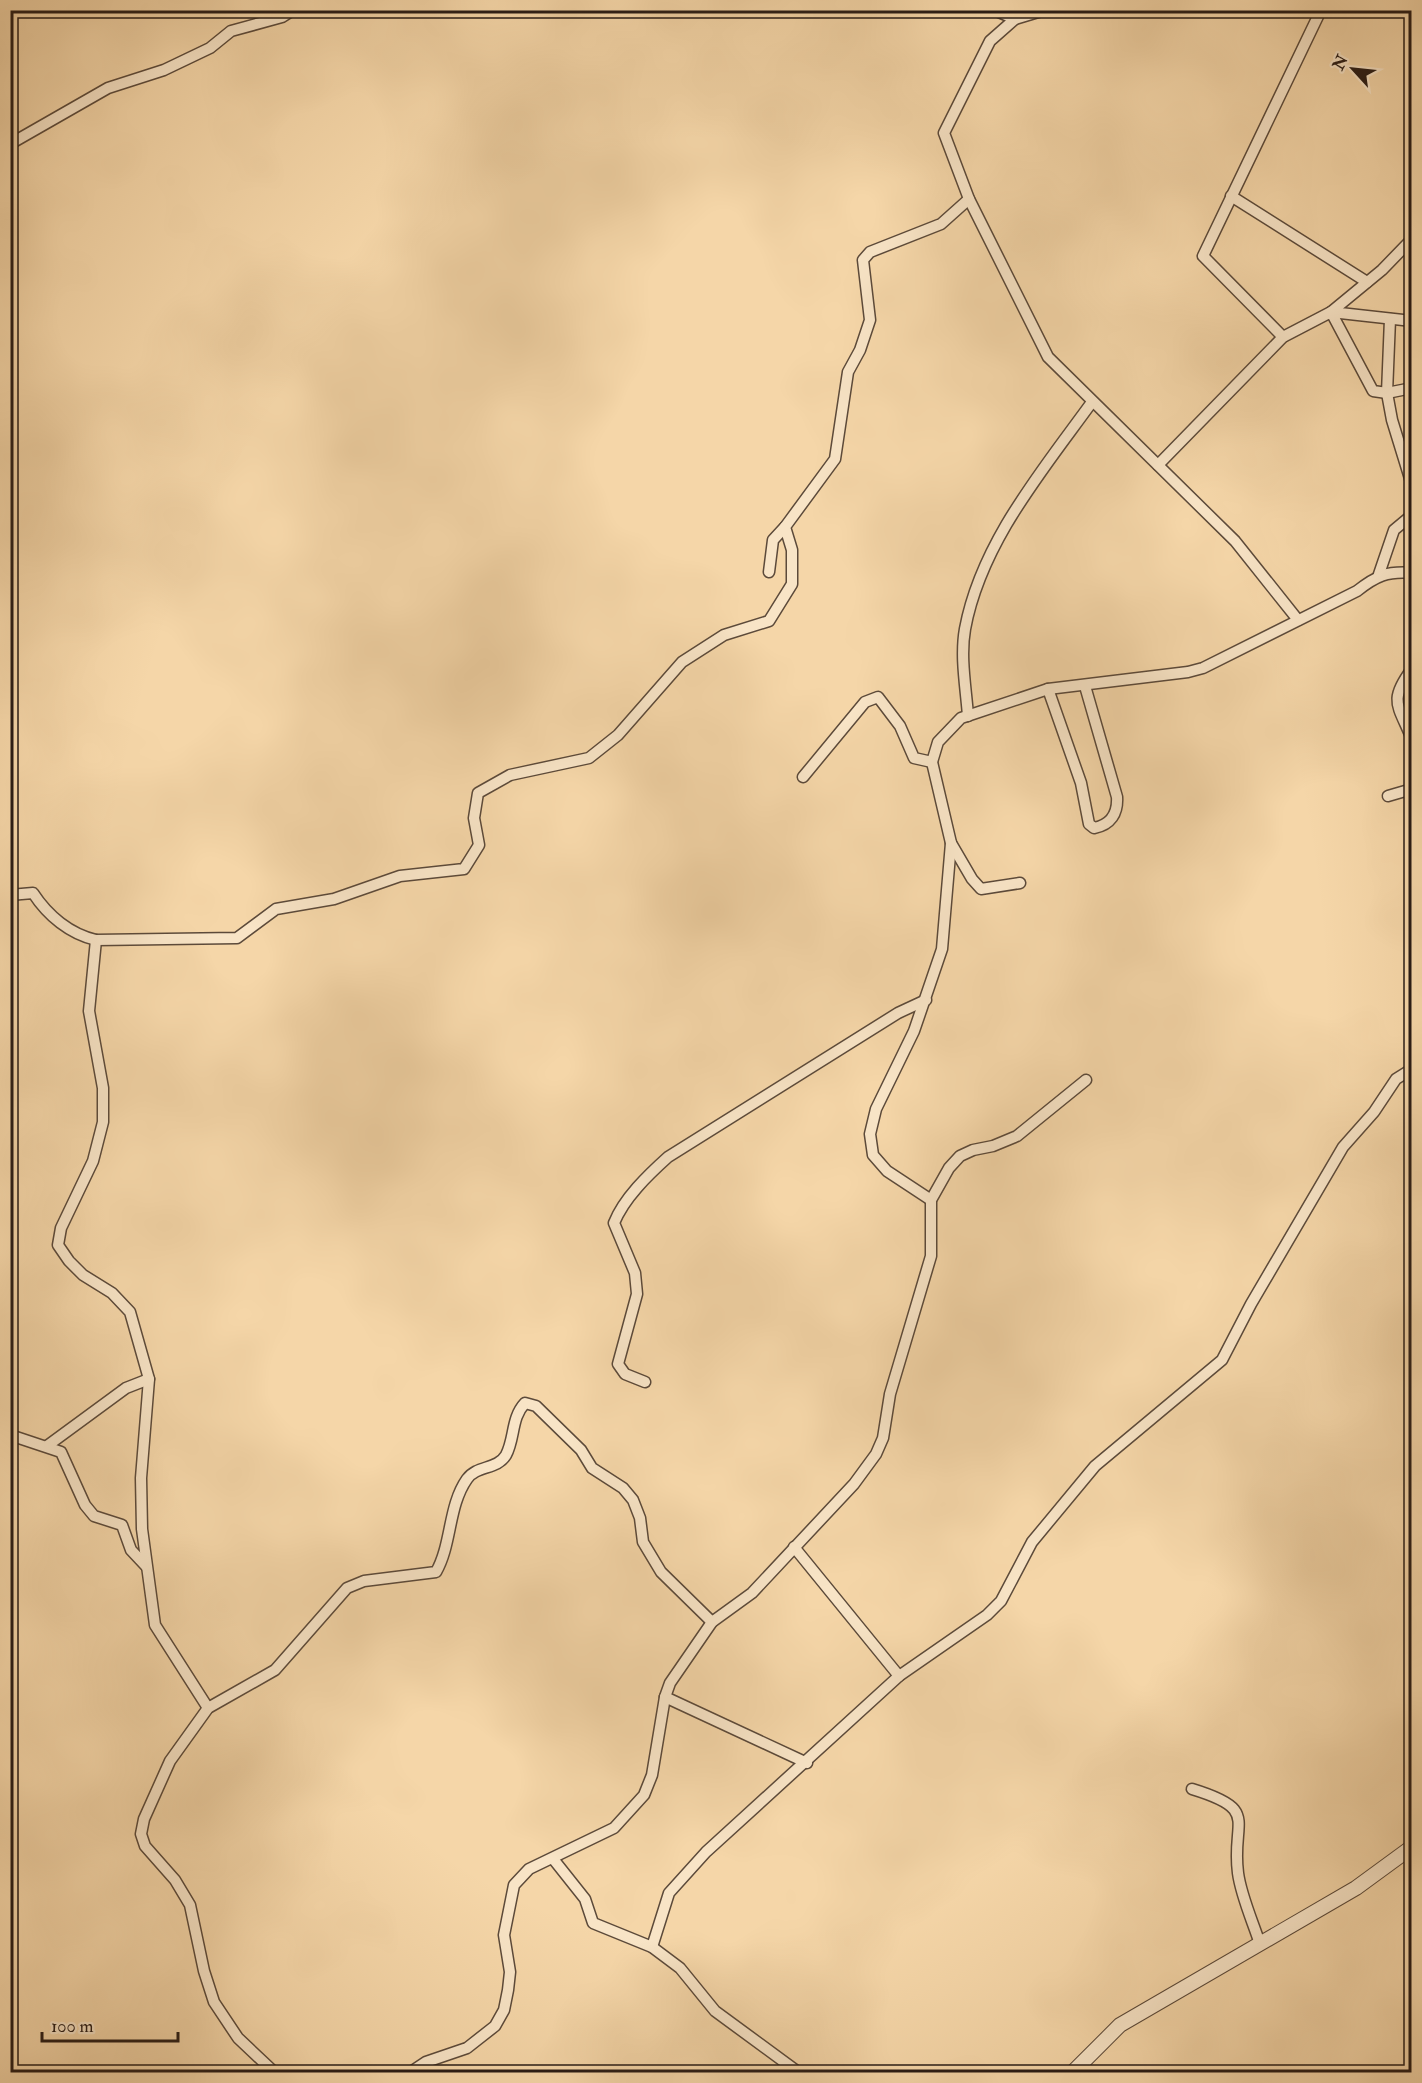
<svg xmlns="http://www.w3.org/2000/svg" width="1422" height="2083" font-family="'IM FELL Double Pica',serif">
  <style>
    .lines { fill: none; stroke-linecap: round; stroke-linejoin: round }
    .minor-casing { stroke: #5c4a3a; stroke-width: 13 }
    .tertiary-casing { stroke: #5c4a3a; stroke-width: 16 }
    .minor { stroke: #f8e4c6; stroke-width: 10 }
    .tertiary { stroke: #f8e4c6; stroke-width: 14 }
  </style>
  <rect width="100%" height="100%" fill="#f5d6a8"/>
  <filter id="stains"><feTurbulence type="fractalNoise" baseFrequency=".00333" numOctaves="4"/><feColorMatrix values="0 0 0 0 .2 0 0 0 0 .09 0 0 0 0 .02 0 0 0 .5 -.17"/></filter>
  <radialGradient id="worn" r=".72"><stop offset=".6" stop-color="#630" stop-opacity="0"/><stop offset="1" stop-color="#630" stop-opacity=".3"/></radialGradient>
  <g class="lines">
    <g class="minor-casing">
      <g id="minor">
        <path d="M994,10L1015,19"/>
        <path d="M1045,10L1015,19L990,41L944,133L969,199L1048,357L1235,541L1298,620"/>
        <path d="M10,144L108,88L164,70L210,48L231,31L282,17L293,10"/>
        <path d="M1231,196L1367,282"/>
        <path d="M1412,239L1382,270L1331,312L1412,321"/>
        <path d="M1390,319L1387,393L1392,420L1412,485"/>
        <path d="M1283,337L1203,256L1321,10"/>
        <path d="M1158,465L1283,337L1331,312L1373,391L1387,393L1412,388"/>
        <path d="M769,572L773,540L785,527"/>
        <path d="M1379,574L1394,530L1412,515"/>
        <path d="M1412,669C1388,701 1398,705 1412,739"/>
        <path d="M1048,689L1081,783L1089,824L1094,828C1111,825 1118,813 1117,797L1085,686"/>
        <path d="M968,716C966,688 960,657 965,629C981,543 1042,471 1092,402"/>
        <path d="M803,777L865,702L878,697L900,726L914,758L932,762"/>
        <path d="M1388,796L1412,789"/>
        <path d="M951,843L972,879L981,889L1020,883"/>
        <path d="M10,895L33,893C48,916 70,934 96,940L237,938L276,909L334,899L400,876L464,869L479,845L474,818L478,793L510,775L589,758L618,735L682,662L724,635L769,621L792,584V550L785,527L835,459L848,372L860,350L870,320L863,260L870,252L941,224L969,199"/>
        <path d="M96,940L89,1011L103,1088V1122L93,1161L61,1228L58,1245L69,1261L83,1275L112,1293L130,1312L149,1379L141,1478L142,1529L155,1625L208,1708"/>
        <path d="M931,1200L887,1171L873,1155L870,1134L876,1109L914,1031L942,949L951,843L932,762L938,742L961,718L1048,689L1188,672L1203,668L1357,591C1376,576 1387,571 1412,573"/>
        <path d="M645,1382L625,1374L618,1364L637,1294L635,1273L614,1223C624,1198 648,1175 668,1157L898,1013L926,1000"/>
        <path d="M10,1435L61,1452L85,1505L94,1516L122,1525L131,1550L146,1566"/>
        <path d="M47,1446L126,1388L149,1379"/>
        <path d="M794,1547L899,1676"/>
        <path d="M665,1697L807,1763"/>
        <path d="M1192,1789C1261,1810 1231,1820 1238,1873C1241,1896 1253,1922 1260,1944"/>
        <path d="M554,1860L585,1899L593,1923L652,1947L680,1968L715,2011L798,2072"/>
        <path d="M652,1947L669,1893L706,1852L899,1676L987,1615L1001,1601L1032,1542L1095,1466L1222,1360L1251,1304L1343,1147L1374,1112L1396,1079L1412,1069"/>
        <path d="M274,2072L238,2038L214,2002L204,1971L190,1905L175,1880L145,1846L141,1834L144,1819L170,1761L208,1708L275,1670L347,1588L364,1581L436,1572C452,1544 448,1506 467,1479C477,1465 497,1470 506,1455C515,1438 511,1418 525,1403L536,1406L581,1450L592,1468L623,1488L633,1500L640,1518L643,1542L661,1572L712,1622"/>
        <path d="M411,2072L426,2062L467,2048L495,2026L504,2010L508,1990L510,1972L504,1935L514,1885L529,1869L614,1828L644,1795L652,1775L665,1697L670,1683L712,1622L752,1593L854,1484L876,1454L883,1438L890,1394L931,1256V1200L949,1168L960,1156L973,1150L993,1146L1017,1136L1086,1080"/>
      </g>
    </g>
    <g class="tertiary-casing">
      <path id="tertiary" d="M1073,2072L1120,2025L1356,1888L1412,1847"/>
    </g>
    <use href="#minor" class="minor"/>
    <use href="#tertiary" class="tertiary"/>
  </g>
  <rect width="1422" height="2083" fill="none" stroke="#f5d6a8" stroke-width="36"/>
  <rect x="12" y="12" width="1398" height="2059" fill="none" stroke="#291c16" stroke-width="3"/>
  <rect x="18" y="18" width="1386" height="2047" fill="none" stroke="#291c16" stroke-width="1.5"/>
  <g transform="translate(1353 69) rotate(297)" stroke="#f8e4c6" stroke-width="4.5" paint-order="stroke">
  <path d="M0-4.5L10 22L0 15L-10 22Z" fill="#291c16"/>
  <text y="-9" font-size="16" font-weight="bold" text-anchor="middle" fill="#291c16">N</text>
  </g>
  <path d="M42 2032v9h136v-9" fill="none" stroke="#291c16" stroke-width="3"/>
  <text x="51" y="2032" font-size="18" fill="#291c16" stroke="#f8e4c6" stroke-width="4.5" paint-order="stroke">100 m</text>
  <rect width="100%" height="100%" filter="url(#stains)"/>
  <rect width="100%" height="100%" fill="url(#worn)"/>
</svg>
